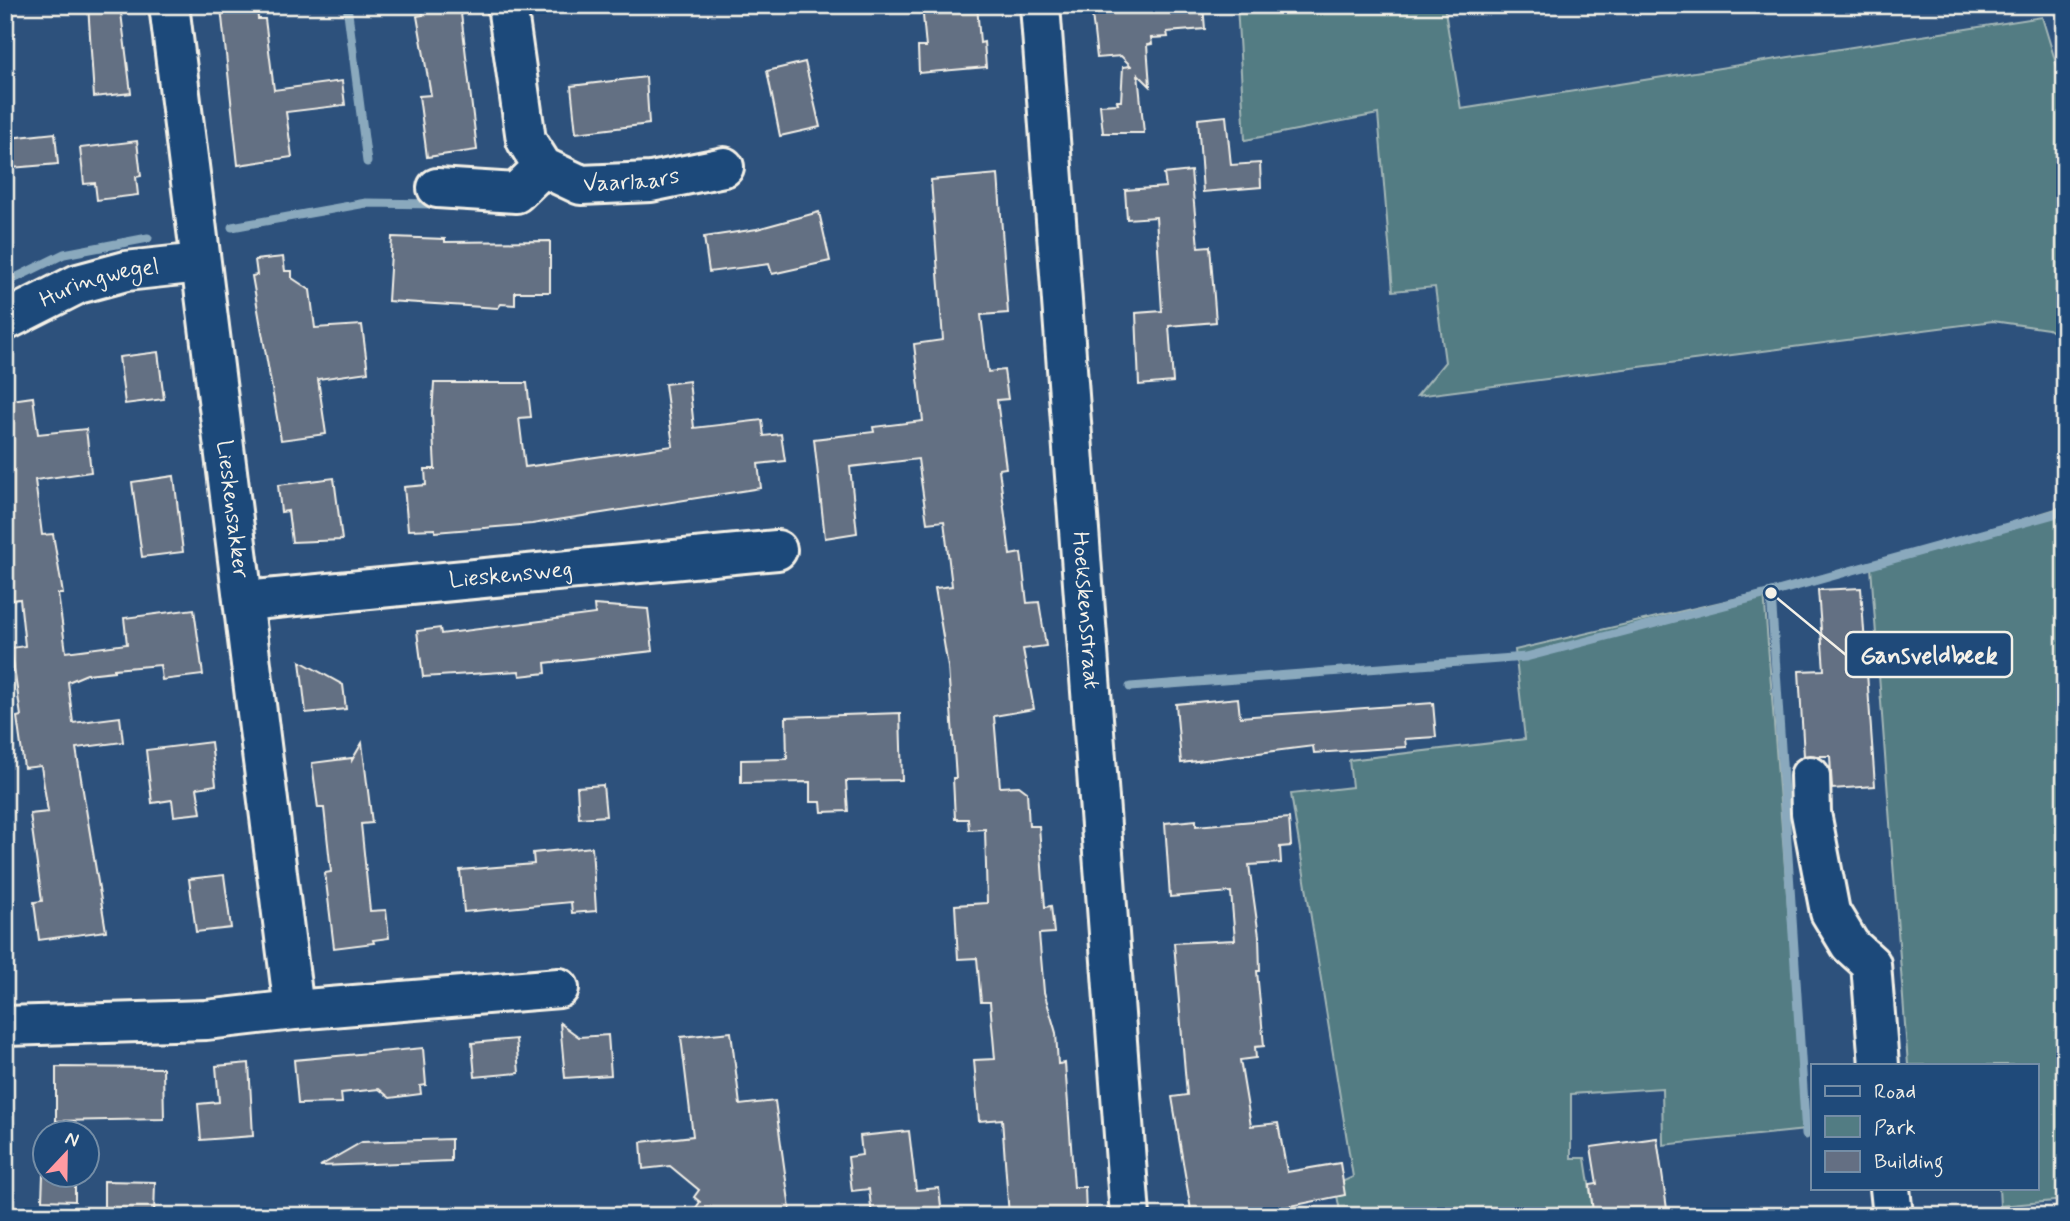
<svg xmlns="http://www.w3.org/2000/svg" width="2070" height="1221" font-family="Mynerve,sans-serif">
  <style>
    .green { fill: #527c83; stroke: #a3b6b6; stroke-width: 2 }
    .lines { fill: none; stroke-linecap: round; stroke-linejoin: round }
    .stream { stroke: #8aa9bd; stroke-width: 9 }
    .building { fill: #646f83; stroke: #f4f1e8; stroke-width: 2 }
    .minor-casing { stroke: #f4f1e8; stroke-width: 44 }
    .minor { stroke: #1f4a7a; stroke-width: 38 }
    .labels { text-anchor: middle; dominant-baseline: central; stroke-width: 5; stroke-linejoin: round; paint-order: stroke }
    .street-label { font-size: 23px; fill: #f4f1e8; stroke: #1f4a7a }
    .leader { fill: none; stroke: #f4f1e8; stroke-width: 2.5 }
    .callout-dot { fill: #f4f1e8; stroke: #1f4a7a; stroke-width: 2.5 }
    .callout { fill: #1f4a7a; stroke: #f4f1e8; stroke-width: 2.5 }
    .callout-label { font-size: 24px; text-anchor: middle; font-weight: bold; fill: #f4f1e8 }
  </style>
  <rect width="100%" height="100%" fill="#2d517c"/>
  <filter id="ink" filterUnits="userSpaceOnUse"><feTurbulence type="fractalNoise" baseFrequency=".0143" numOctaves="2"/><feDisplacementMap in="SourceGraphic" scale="14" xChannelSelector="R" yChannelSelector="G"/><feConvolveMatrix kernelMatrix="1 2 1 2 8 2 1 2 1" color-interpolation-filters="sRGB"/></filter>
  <g filter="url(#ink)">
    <g class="green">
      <path d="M1237,5H1444L1461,109L2042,17L2065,93V340L2048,329L1993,321L1417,396L1445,362L1435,287L1393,291L1378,114L1245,140Z"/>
      <path d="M2065,506V1200L2000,1206L1999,1188H2037V1065H1908L1871,567Z"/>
      <path d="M1764,592L1805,1130L1663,1145L1662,1088L1571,1094V1158H1585L1594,1216H1341L1335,1185L1353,1177L1291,794L1352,787L1349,760L1525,739L1515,650Z"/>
    </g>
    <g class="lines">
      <g class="stream">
        <path d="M347,5L367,162"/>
        <path d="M232,227L366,203L437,204"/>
        <path d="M5,283L64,254L148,238"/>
        <path d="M1130,687L1526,657L1771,593"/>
        <path d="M1806,1135L1771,593L2065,511"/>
      </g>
    </g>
    <g class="building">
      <path d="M88,5H120L131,93L94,97Z"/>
      <path d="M257,5L258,19H265L274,90L342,81L345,105L286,112L292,157L238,165L221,8Z"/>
      <path d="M422,5H460L477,150L427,157L419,96L431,95L417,16L423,15Z"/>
      <path d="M922,5H977L980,43L984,42L986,67L919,73L918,47H926Z"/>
      <path d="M1174,5H1203L1205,29L1167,32L1168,37L1151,38L1152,44L1147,45L1150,86L1138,74L1144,133H1103L1100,105L1118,104L1117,101H1121L1123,67L1131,66L1121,56L1097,58L1092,14Z"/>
      <path d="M805,62L820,127L780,136L767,71Z"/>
      <path d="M646,77L649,124L576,133L571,86Z"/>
      <path d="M1226,116L1231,165L1260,163L1261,187L1203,192L1198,119Z"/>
      <path d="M55,133L58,164L11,168L9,138Z"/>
      <path d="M137,141L141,176L136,177L138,195L97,200L95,183L84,184L80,148Z"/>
      <path d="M1191,171L1198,247L1210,246L1216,322L1169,326L1173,382L1139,385L1136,313L1162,311L1156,217L1127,219L1125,190L1166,187L1164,174Z"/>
      <path d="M998,174L1008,313L981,315L988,372L1004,370L1008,399L997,400L1006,468L999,469L1010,555L1021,553L1027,603L1039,602L1046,646L1023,649L1034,709L994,716L1000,787L1019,786L1027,792L1029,826H1039L1045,907L1051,906L1054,933L1039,934L1044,992L1056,1033L1058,1064L1065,1063L1074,1187H1085L1086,1216H1009L1002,1119L979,1121L974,1060L995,1059L990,1002H981L977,958L958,959L955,905L987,903L985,829L969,830L968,819H955L953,778H956L948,667L935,588L952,586L944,521L927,523L918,459L850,467L857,533L825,538L814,439L874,432L873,427L923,421L914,344L943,340L931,180Z"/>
      <path d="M819,212L830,261L772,274L769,264L709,272L704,237L757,229Z"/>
      <path d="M392,237L445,239V242L550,241V292H515V305L501,304L498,308L388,301Z"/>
      <path d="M283,257L285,271H292V278L310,290L315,328L362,325L368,372L318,379L326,434L281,440L252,276L257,275L255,260Z"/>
      <path d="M158,352L164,399L125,404L119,357Z"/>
      <path d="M689,381L694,428L762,420L764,436L781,434L785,461L758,464L761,488L532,524L435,532V529L408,530L404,487L426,485L425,469H435L432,413L434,383H527L531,417L519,418L525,467L673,446L665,384Z"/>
      <path d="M33,397L38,434L86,429L91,472L35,480L42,535L53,534L63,594H58L66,652L127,644L124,618L194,609L203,675L162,680L160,665L114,669V671L87,674L68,682L73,723L120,717L123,742L76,748L106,931L39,940L34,902L42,901L30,814L48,812L41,766L24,768L17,717L21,716L11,648L25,646L20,599L5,601V408L12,407L11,400Z"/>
      <path d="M174,476L183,552L142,557L132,482Z"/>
      <path d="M334,478L342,540L292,542L288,511L281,512L278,485Z"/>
      <path d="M1861,588L1875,786L1832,789L1830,756H1804L1799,671L1824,670L1818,590Z"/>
      <path d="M594,605L648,609L653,651L545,663L546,673L520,676L519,671L423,677L417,631L440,628L441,634L595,614Z"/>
      <path d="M300,661L343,685L346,709L306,713Z"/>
      <path d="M1238,698L1240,717L1433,703L1436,737L1405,739L1406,747L1314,753L1313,746L1181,763L1176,704Z"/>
      <path d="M900,713L902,780L846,781L848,811L822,812L821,802H810V782L741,783V760L787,759L786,717Z"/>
      <path d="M211,742L216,785L197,788L201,813L174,816L172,800L152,803L146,750Z"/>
      <path d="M362,743L372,823L361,824L370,911L386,910L389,938L373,940L374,943L334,948L325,873L331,872L324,808H318L312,763L352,758V760Z"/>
      <path d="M603,785L606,816L579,818L577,787Z"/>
      <path d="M1289,818L1291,846L1280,847L1281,863L1249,865L1259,936L1260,971H1257L1264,1046L1255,1047L1256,1058L1240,1060L1251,1126L1278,1123L1287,1172L1340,1163L1345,1195L1276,1209V1216H1192L1172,1097L1187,1095L1174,943L1235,940L1231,892L1170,897L1165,823L1196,820V826Z"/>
      <path d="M592,847L596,911L572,913L571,902L464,912L460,870L534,864L533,853Z"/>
      <path d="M224,875L231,928L196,932L189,879Z"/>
      <path d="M560,1023L579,1037L608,1035L611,1075L565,1078Z"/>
      <path d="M731,1032L740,1105L775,1101L791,1216H690L700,1202L694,1197L699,1190L670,1166L643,1169L641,1142L693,1136L681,1037Z"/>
      <path d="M516,1039L519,1073L475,1077L472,1043Z"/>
      <path d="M423,1048L426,1085L420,1086L421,1094L390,1098L379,1089L341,1093L342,1103L298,1104L294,1060Z"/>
      <path d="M249,1063L253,1136L201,1140L198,1104L219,1102L216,1066Z"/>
      <path d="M56,1067L163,1068L164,1119L56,1121Z"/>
      <path d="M909,1131L916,1190L939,1188L942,1216H872L869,1189L852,1191L848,1157L862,1155L860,1136Z"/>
      <path d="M1657,1138L1668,1216H1603L1602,1211L1593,1212L1590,1185L1597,1184L1591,1147Z"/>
      <path d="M451,1139V1161L320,1166L362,1142Z"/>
      <path d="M43,1175H75V1201L42,1200Z"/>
      <path d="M104,1181L155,1182L154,1216H104Z"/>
    </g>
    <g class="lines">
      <g class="minor-casing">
        <g id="minor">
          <path id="s1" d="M169,5L294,1010L559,988"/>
          <path id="s2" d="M507,5L526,140L543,167L581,185L651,182L724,167"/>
          <path id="s3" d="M1040,5L1130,1216"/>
          <path d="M437,188L516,193L543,167"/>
          <path id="s4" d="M5,321L78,284L126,271L200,263"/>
          <path id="s5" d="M244,601L777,550"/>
          <path d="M1810,776L1811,813L1830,912L1850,945L1871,964L1879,1065"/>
          <path d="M5,1026L206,1020L294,1010"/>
          <path d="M1890,1188L1893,1216"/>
        </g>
      </g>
      <use href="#minor" class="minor"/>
    </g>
  </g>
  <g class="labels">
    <g class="street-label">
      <text stroke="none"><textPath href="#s2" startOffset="261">Vaarlaars</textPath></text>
      <text stroke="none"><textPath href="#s4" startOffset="103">Huringwegel</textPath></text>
      <text stroke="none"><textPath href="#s1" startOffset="508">Lieskensakker</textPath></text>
      <text stroke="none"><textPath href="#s5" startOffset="268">Lieskensweg</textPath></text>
      <text stroke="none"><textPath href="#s3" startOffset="607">Hoekskensstraat</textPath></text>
    </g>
  </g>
  <path class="leader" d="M1771 593L1846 655"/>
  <circle class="callout-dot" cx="1771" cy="593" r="7"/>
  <rect class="callout" x="1846" y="632" width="166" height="45" rx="7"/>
  <g class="callout-label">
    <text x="1929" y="663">Gansveldbeek</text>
  </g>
  <rect width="2070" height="1221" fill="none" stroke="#1f4a7a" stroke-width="28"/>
  <rect x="14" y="14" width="2042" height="1193" fill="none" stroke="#f4f1e8" stroke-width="2.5" filter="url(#ink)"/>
  <rect x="1811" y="1064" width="228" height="126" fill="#1f4a7a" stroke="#748da6" stroke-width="2"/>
  <rect x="1825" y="1086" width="35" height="10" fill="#1f4a7a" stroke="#748da6" stroke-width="2"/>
  <text x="1874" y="1098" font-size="21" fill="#f4f1e8">Road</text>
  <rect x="1825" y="1116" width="35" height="21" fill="#527c83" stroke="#748da6" stroke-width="2"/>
  <text x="1874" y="1134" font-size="21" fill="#f4f1e8">Park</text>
  <rect x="1825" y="1151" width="35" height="21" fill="#646f83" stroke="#748da6" stroke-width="2"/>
  <text x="1874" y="1168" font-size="21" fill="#f4f1e8">Building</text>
  <g transform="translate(66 1154) rotate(22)"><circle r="33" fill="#1f4a7a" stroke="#748da6" stroke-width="2"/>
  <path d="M0-5L12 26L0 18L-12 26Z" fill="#ff9aa2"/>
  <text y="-10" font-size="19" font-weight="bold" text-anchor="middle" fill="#f4f1e8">N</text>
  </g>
</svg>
